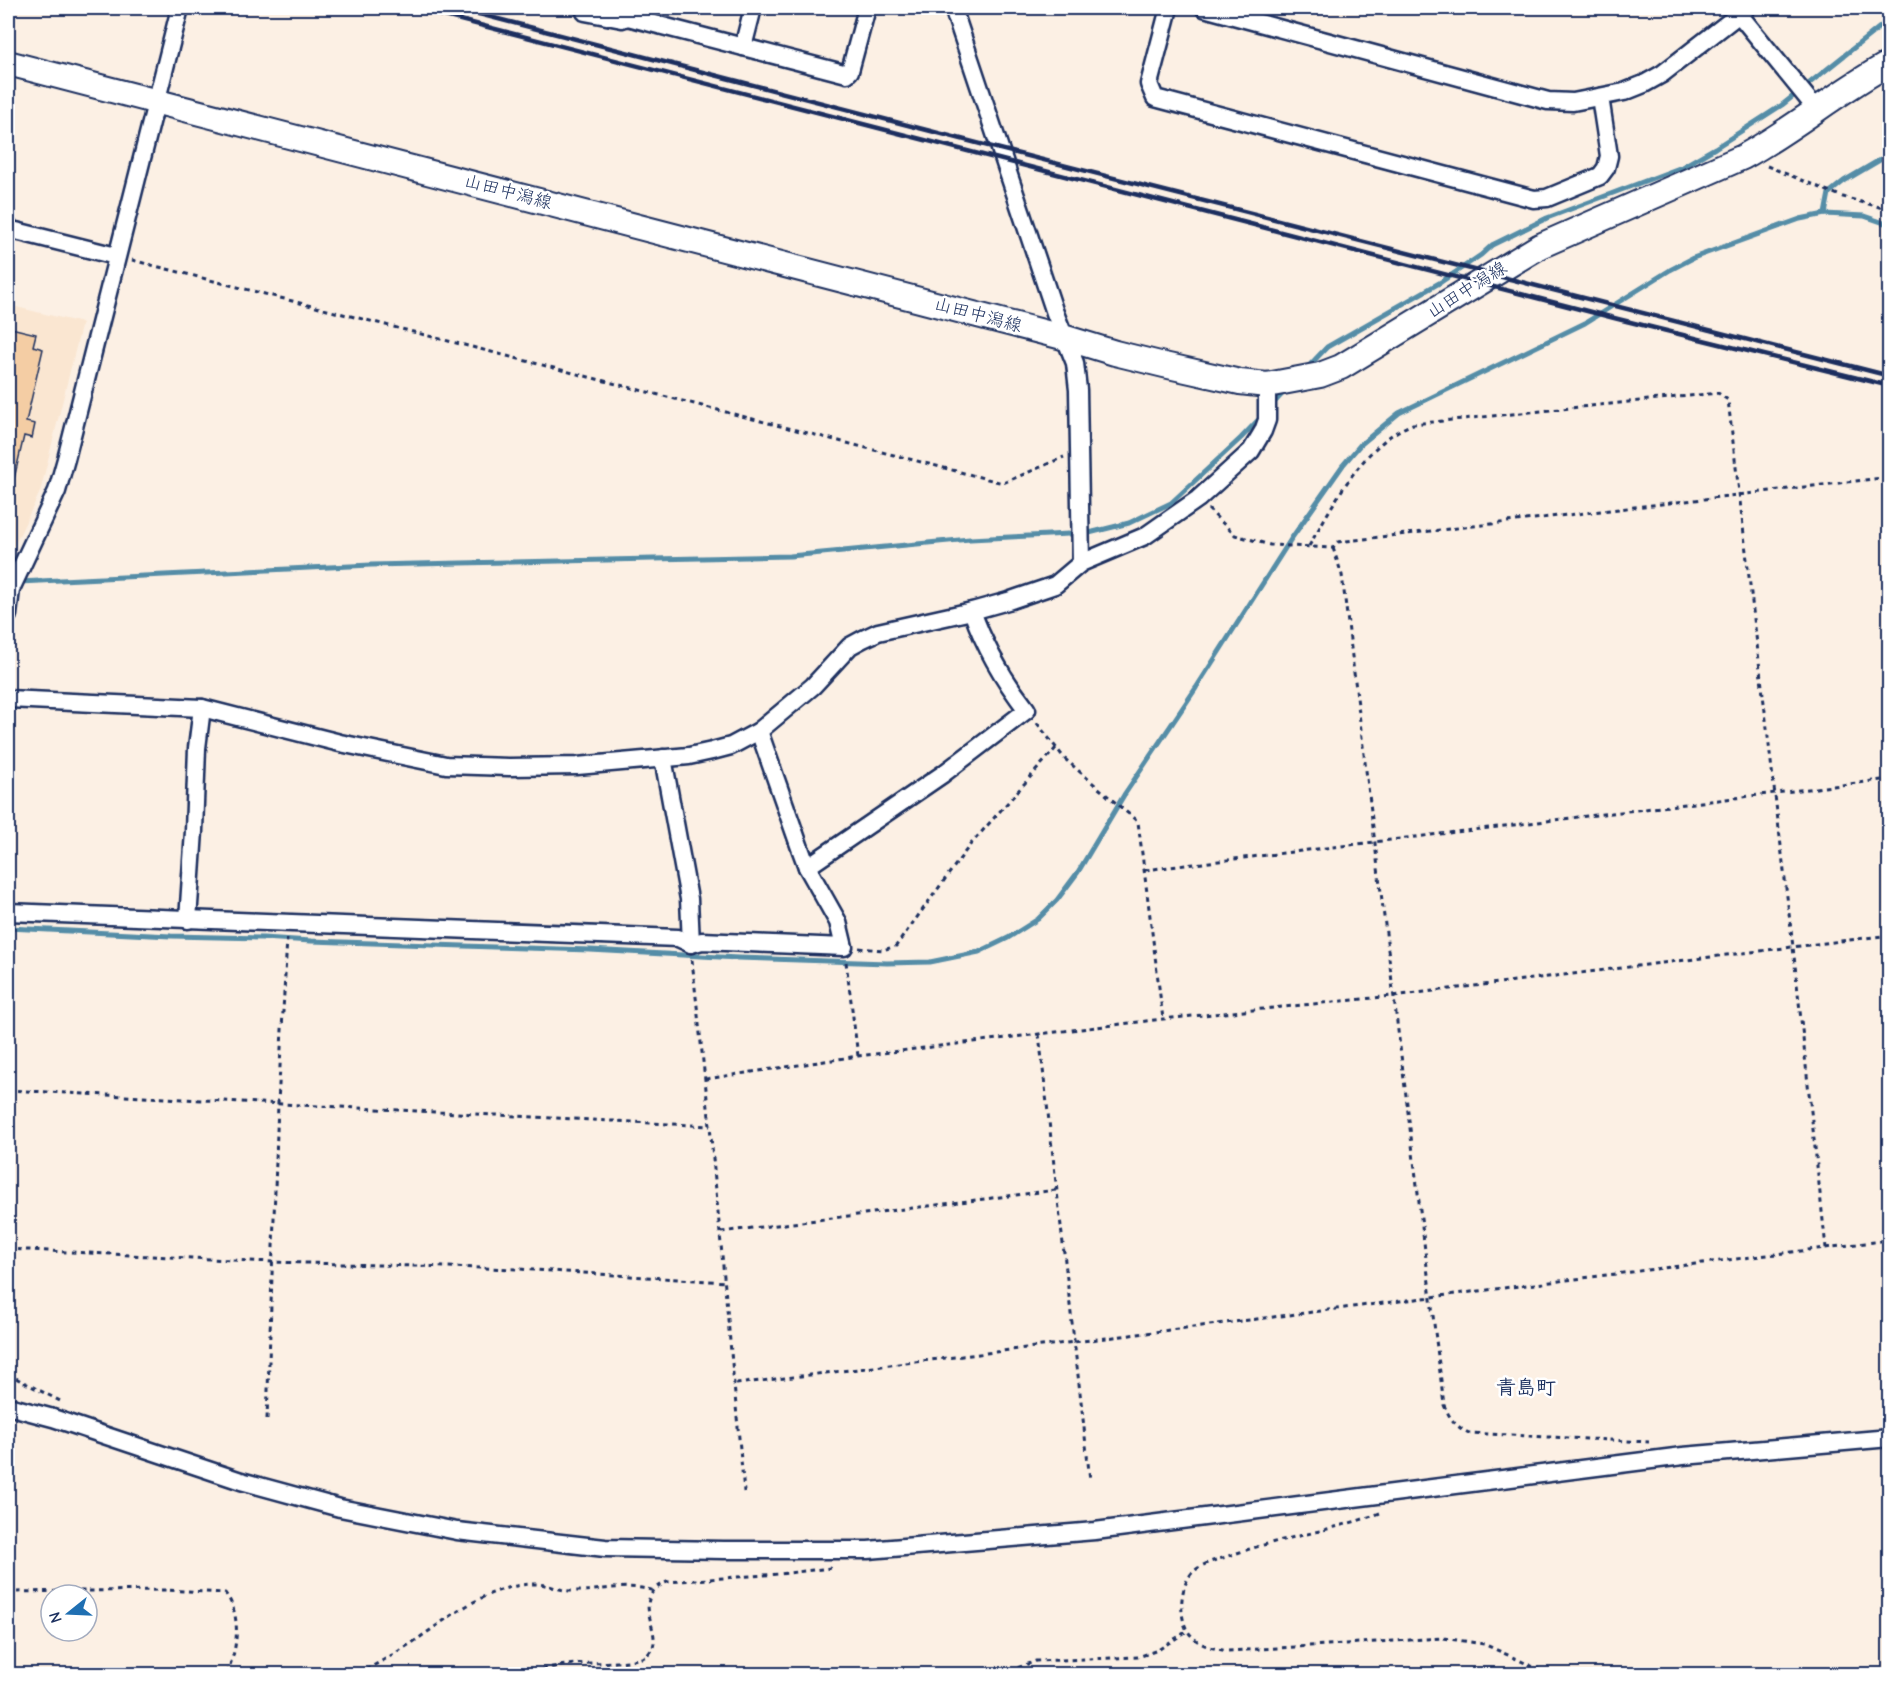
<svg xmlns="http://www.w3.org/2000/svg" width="1897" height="1682" font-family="'Comic Neue','Klee One',sans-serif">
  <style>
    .built { fill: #fae6d1 }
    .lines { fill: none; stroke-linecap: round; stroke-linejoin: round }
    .stream { stroke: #558da7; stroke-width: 5 }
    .building { fill: #f4cda4; stroke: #1b2f5e; stroke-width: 1.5 }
    .street-casing { stroke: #1b2f5e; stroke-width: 21 }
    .secondary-casing { stroke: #1b2f5e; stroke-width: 28 }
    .path { stroke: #1b2f5e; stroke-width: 3; stroke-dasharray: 4.5 4.5; stroke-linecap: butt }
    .street { stroke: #fff; stroke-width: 16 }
    .secondary { stroke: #fff; stroke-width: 24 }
    .rail { stroke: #1b2f5e; stroke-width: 4.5 }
    .labels { text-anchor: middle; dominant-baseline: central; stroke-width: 5; stroke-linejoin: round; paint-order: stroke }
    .street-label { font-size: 18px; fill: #1b2f5e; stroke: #fff }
    .neighbourhood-label { font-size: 20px; font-weight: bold; fill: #1b2f5e; stroke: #fff }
  </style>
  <rect width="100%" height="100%" fill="#fcf0e4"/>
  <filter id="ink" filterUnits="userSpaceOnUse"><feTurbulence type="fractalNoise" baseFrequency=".0167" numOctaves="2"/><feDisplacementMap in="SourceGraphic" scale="12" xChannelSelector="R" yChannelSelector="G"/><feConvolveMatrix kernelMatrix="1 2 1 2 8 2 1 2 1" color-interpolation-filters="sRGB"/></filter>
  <g filter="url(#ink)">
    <path class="built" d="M8,305L82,323L40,492L8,559Z"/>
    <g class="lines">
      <g class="stream">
        <path d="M1825,214L1829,193L1844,181L1890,154"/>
        <path d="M1306,369L1327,347L1441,282L1481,255L1492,245L1547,218L1682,167L1715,148L1782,105L1890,19"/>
        <path d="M1271,406L1285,391"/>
        <path d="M19,582L371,565L790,556L970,539L1089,533L1129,523L1171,503L1241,438L1263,415"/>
        <path d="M8,928L171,936L263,938L311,941L590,950L738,958L887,963L930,962L979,952L1008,938L1038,919L1057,900L1078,872L1124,795L1196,688L1291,539L1343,465L1360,445L1399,413L1585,323L1670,270L1693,258L1800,219L1825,214L1864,216L1890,225"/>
      </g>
    </g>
    <path class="building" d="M11,328L36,334L33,346L43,349L26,422L35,424L32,438L24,436L13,483H8V344Z"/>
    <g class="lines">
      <g class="street-casing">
        <g id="street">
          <path d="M953,8L1055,313L1075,363L1078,390L1081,563"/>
          <path d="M1169,8L1149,84L1155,98L1534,199L1547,198L1600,176L1606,168L1609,156L1600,97"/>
          <path d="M1204,8L1522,94L1548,101L1573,102L1624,92L1644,84L1662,74L1747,8"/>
          <path d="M1734,8L1817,110"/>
          <path d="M585,12L622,19L628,17L847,74L850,71L867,8"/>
          <path d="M743,47L753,8"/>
          <path d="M8,229L116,256"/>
          <path d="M8,615L11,589L57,491L66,459L180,8"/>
          <path d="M8,699L202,708L340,743L446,765L509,767L577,766L689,756L712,751L731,746L759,731L813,686L850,646L863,639L878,632L972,611L1008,601L1055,585L1081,563L1145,536L1198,499L1251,451L1263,431L1267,420V385"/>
          <path d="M663,758L689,899L691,944"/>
          <path d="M807,867L943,774L1027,710C1003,679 985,648 972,611"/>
          <path d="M8,912L678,938L691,944L702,941L844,947L838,922L807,867L800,848L759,731"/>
          <path d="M188,920L194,831L197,748L202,708"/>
          <path d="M8,1406L53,1418L241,1481L340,1508L457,1531L605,1548L724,1550H868L1095,1531L1683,1456L1890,1438"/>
        </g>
      </g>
      <g class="secondary-casing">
        <path id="secondary" d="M8,63L1066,338L1115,353L1164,365L1240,382L1267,385L1320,375L1341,367L1540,246L1743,157C1794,129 1838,91 1890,63"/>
      </g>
      <g class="path">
        <path d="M1767,166L1843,197L1890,210"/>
        <path d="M132,260L1003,483L1064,457"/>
        <path d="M1208,509L1235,535L1270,545L1333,548L1338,542L1890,477"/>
        <path d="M1309,546C1334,503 1364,442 1413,424L1718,393L1728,400L1793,947L1826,1248"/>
        <path d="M1333,548L1342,575L1444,1405C1450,1419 1455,1426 1469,1433L1649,1442"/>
        <path d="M1037,723L1065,759L1138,822L1163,1019"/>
        <path d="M1145,870L1890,779"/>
        <path d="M859,948L883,950L896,946L970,845L1056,748"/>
        <path d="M692,960L710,1126L744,1492"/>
        <path d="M846,962L858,1056"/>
        <path d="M1039,1034L1090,1480"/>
        <path d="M706,1079L858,1056L1039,1034L1163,1019L1393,996L1890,935"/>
        <path d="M8,1090L710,1126"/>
        <path d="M721,1232L1056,1190"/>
        <path d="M8,1249L272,1262L519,1269L726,1282"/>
        <path d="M8,1374L62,1402"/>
        <path d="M736,1384C1120,1337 1505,1287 1890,1240"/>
        <path d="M267,1419L278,1103L287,938"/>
        <path d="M1380,1513C1330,1532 1276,1538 1226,1557C1215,1560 1202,1564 1193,1572C1180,1585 1179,1613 1186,1628C1195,1645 1211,1648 1228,1651L1443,1638L1484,1644L1549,1674"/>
        <path d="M8,1592L166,1590L225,1593C242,1614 238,1651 226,1674"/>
        <path d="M358,1674C375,1665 393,1655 410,1644C448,1619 487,1584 536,1584C548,1584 560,1591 572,1591C599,1592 627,1582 654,1591"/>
        <path d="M525,1674C546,1667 568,1664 591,1663C610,1662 630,1663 647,1656C648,1654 652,1649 653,1647C660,1627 630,1598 667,1582L779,1574L831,1568"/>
        <path d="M1001,1674L1036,1661L1138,1657L1158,1650L1187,1631"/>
      </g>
      <use href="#street" class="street"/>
      <use href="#secondary" class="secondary"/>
      <g class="rail">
        <path d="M414,8L1618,319L1890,386"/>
        <path d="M456,8L1000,149L1890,376"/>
      </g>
    </g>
  </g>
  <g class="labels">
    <g class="street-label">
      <text transform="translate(508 192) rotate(15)">山田中潟線</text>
      <text transform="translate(1467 290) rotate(-32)">山田中潟線</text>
      <text transform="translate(978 315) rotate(15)">山田中潟線</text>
    </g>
    <g class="neighbourhood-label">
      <text x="1526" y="1387">青島町</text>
    </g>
  </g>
  <rect width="1897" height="1682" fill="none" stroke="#fff" stroke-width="30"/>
  <rect x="15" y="15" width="1867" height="1652" fill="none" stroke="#1b2f5e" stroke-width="2" filter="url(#ink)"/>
  <g transform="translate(69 1613) rotate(252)"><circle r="28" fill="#ffffff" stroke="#a4acbf" stroke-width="1.5"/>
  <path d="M0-4.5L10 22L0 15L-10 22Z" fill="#1f6fb2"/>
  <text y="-9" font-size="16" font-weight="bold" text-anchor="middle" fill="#1b2f5e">N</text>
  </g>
</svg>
